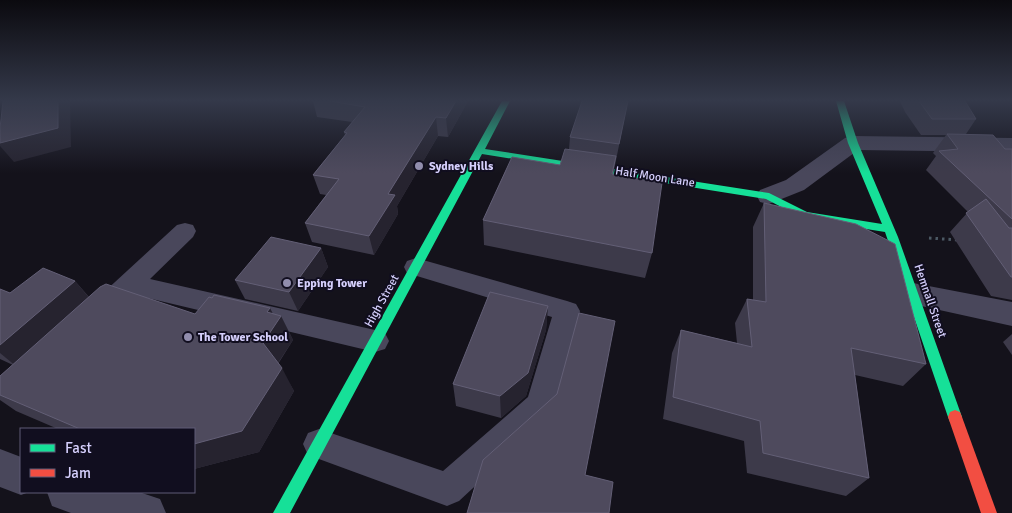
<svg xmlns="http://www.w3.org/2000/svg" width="1012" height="513" font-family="Signika,sans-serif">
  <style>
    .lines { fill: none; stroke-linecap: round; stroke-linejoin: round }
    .path { stroke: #4c5964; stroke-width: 3; stroke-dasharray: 2.5 4; stroke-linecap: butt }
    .lane { fill: #49475b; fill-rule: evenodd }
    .street { fill: #49475b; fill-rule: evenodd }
    .fast { fill: #16e098; fill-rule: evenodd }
    .jam { fill: #f24e42; fill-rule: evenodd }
    .wall { fill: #3d3a4a }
    .shaded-wall { fill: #26232f }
    .building { fill: #4e4a5d; stroke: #635f76 }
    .poi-dot { fill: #918dad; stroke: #110e1f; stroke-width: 2 }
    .labels { text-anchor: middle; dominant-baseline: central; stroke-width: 4; stroke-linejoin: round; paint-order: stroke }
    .poi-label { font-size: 12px; font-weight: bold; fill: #d5cffc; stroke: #110e1f; text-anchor: start }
    .street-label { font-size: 12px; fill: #d5cffc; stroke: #110e1f }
  </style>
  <rect width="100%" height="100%" fill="#14121b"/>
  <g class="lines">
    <path class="path" d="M929,238L958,240"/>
    <g class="lane">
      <path d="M185,223L193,225L196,231L193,237L150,279L375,330L385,333L389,341L385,349L375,352L135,295C121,307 109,326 90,319L86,312L90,305L177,225Z"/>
      <path d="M416,258L567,301L576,304L580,311L556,405L552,415L459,501L447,506L308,455L303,444L308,433L319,429L443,471L528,397L552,317L407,273L404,267L407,261Z"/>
    </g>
    <g class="street">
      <path d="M853,136L1012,138V152L858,150L804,190L769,204L760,202L757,196L760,190L786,180L845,138Z"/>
      <path d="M913,283L1012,302V326L903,302L898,294L903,286Z"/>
      <path d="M0,449L21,457V492H29L21,495L0,487Z"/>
      <path d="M47,492H139L160,499L166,513H71L52,506Z"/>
    </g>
    <path class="fast" d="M502,101H510L485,149L769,193L807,212L882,224L848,143L836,101H844L858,143L898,237L962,417L960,422L955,424L950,422L948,417L885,232L804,219L766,199L482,154L290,513H273Z"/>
    <path class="jam" d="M955,410L960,412L962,417L997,513H981L948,417L950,412Z"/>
  </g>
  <g class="wall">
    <path d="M313,101H468L448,137L438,136L397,206L398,214L374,255L312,242L305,223L326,195L320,194L313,175L345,135L344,132L352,122L317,117Z"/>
    <path d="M582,101H628L613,175L652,253L645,278L484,245L483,220L560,165L569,149L570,137Z"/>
    <path d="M900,101H965L976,119L966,134L1005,149H1012V300L991,296L950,232L968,212L926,170L936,156L933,153L946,135H921L905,112Z"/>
    <path d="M764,203L926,364L903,386L855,375L869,478L846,496L747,473L744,441L663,419L672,353L681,330L737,343L735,323L747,299L753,300V227Z"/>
    <path d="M321,248L328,267L298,311L245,299L235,280Z"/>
    <path d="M75,281L89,297L195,314L270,308L273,314L281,316L293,340L278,364L294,391L259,452L194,469V429H58L16,411L0,400V376L13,365L0,359V289L10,293Z"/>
    <path d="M548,306L546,330L526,396L501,418L456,406L453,384Z"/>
    <path d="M1012,334V355L1003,342Z"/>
  </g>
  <g class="shaded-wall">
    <path d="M58,101H70L71,147L14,162L0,146V143Z"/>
    <path d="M456,101H468L448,137L446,118Z"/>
    <path d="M436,117L438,136L397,206L398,214L374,255L369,236L388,194Z"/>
    <path d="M321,248L328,267L298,311L289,292Z"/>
    <path d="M75,281L91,300L17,367L0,353V345Z"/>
    <path d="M548,306L546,330L526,396L501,418L500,396Z"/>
    <path d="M270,308L277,322L281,316L293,340L276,366L263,343L267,312Z"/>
    <path d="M282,368L294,391L259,452L194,469V444Z"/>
  </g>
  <g class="building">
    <path d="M3,101H58V128L0,143V128Z"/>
    <path d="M330,101H456L446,118L436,117L388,194L395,195L369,236L305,223L339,179L313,175L347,133L344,132L365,107Z"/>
    <path d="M582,101H628L619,144L570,137Z"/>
    <path d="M919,101H965L976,119H932Z"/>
    <path d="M947,134L993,135L1005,149H1012V219L939,151L958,149Z"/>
    <path d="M565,149L616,156L612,174L662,183L652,253L483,220L512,157L560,165Z"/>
    <path d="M986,199L1009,228H1012V277H1011L966,213Z"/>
    <path d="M764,203L856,224L895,244L926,364L851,348L869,478L763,453L760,421L673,397L681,330L752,347L747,299L766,302Z"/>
    <path d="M271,237L321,248L289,292L235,280Z"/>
    <path d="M43,268L75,281L0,345V289L10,293Z"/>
    <path d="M106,284L195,314L209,297L212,298L214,295L270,308L267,312L281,316L263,343L282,368L242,431L194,444V429H80L0,395V376L100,287Z"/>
    <path d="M490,292L548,306L528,373L500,396L453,384Z"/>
    <path d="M579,313L615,321L585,475L613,482L609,513H467L483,460L557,394Z"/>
  </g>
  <linearGradient id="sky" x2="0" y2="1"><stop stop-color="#0b0a0f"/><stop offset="0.58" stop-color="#34394a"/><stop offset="1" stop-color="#34394a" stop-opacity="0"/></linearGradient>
  <rect width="1012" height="173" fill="url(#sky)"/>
  <g class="poi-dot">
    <circle cx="419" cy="166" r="5"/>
    <circle cx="287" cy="283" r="5"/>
    <circle cx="188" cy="337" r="5"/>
  </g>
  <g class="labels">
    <g class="poi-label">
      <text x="429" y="166">Sydney Hills</text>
      <text x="297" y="283">Epping Tower</text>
      <text x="198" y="337">The Tower School</text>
    </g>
    <g class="street-label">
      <text transform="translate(655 177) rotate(9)">Half Moon Lane</text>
      <text transform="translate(382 301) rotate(-61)">High Street</text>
      <text transform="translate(930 301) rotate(71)">Hemnall Street</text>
    </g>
  </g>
  <rect x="20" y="428" width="175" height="65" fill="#110e1f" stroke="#5f5b77"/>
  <rect x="30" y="444" width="25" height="8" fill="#16e098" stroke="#5f5b77"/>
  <text x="65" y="453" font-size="15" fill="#d5cffc">Fast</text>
  <rect x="30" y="469" width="25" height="8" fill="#f24e42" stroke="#5f5b77"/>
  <text x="65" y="478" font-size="15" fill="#d5cffc">Jam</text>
</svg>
